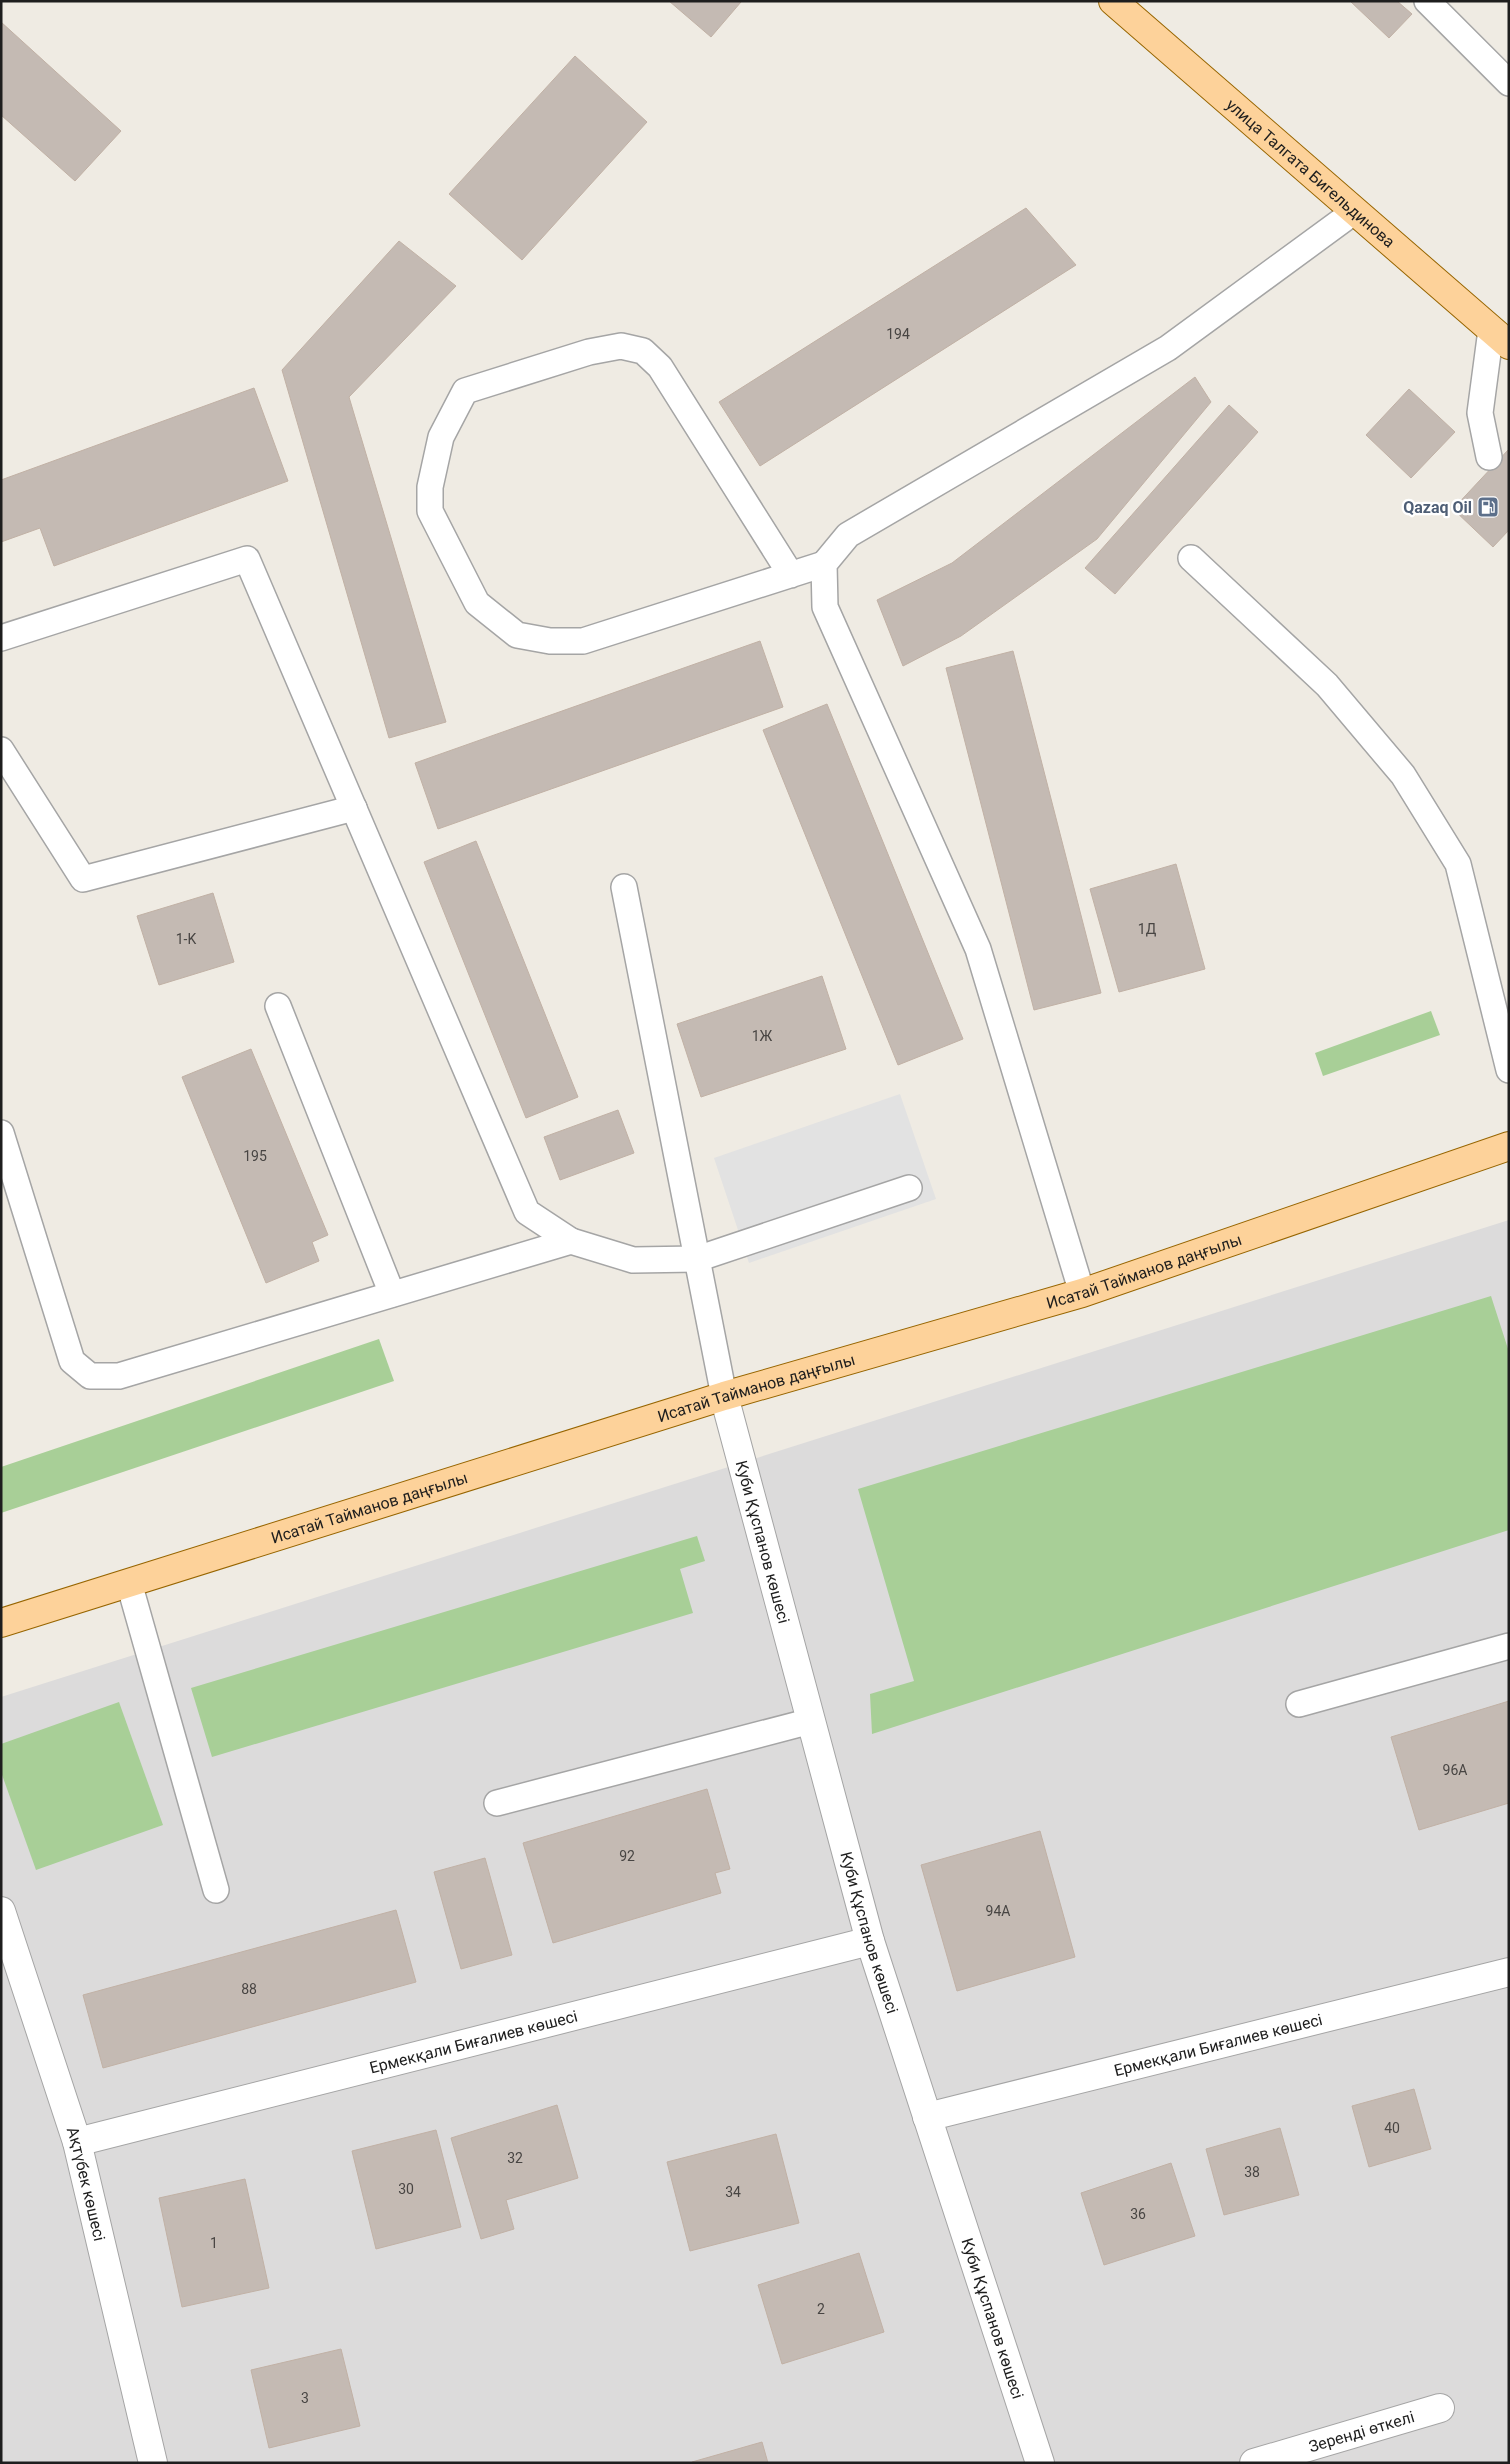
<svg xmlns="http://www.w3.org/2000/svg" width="1510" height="2464" font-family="Roboto,sans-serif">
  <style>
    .residential { fill: #dcdbdb }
    .forest { fill: #a8cf97 }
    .parking { fill: #e2e2e2 }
    .building { fill: #c4bab3; stroke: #c1b1a5 }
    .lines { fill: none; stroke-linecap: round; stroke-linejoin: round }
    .lane-casing { stroke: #a5a5a5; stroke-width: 28 }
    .street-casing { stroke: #a5a5a5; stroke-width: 30 }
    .primary-casing { stroke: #976500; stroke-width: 30 }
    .lane { stroke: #fff; stroke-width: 25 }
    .street { stroke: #fff; stroke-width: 28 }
    .primary { stroke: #fdd29a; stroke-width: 28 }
    .labels { text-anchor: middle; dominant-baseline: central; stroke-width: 4.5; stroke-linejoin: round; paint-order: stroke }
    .number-label { font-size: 14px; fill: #484543 }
    .street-label { font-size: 16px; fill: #1e1e1e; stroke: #fff }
    .service-label { font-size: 16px; font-weight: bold; fill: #4e5e75; stroke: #fff; text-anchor: end }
  </style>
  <rect width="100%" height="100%" fill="#efebe3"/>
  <path class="residential" d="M1509,1220V2463H1V1697Z"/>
  <g class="forest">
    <path d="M1431,1011L1440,1035L1323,1076L1315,1053Z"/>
    <path d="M1491,1296L1509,1352V1530L872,1734L870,1694L914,1681L858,1489Z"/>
    <path d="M379,1339L394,1381L1,1513V1467Z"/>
    <path d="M697,1536L705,1561L680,1569L693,1613L212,1757L191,1688Z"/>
    <path d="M119,1702L163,1825L36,1870L1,1772V1744Z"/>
  </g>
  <path class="parking" d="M900,1094L936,1199L749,1263L714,1158Z"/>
  <g class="building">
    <path d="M669,1H740L741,2L711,37Z"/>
    <path d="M1350,1H1397L1412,14L1389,38Z"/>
    <path d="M1,22L121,131L75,181L1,115Z"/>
    <path d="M575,56L647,122L522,260L449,194Z"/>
    <path d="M1026,208L1076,265L760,466L719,402Z"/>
    <path d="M399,241L456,286L349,397L446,722L389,738L282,370Z"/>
    <path d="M1195,377L1211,402L1097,539L961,636L903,666L877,600L952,563Z"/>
    <path d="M254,388L288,481L54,566L40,528L1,542V480Z"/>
    <path d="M1409,389L1455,432L1411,478L1366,435Z"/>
    <path d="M1229,405L1258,432L1115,594L1085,568Z"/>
    <path d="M1509,449V530L1493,547L1453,509Z"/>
    <path d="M760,641L783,707L438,829L415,763Z"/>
    <path d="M1013,651L1101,993L1034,1010L946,668Z"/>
    <path d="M827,704L963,1039L898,1065L763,730Z"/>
    <path d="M476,841L578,1097L526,1118L424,862Z"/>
    <path d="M1176,864L1205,969L1119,992L1090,889Z"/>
    <path d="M213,893L234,962L159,985L137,916Z"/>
    <path d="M822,976L846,1049L701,1097L677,1024Z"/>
    <path d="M251,1049L328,1235L312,1242L319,1261L266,1283L182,1077Z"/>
    <path d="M618,1110L634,1153L560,1180L544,1137Z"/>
    <path d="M1509,1701V1803L1419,1830L1391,1737Z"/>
    <path d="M707,1789L730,1869L715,1873L721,1893L553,1943L523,1843Z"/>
    <path d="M1040,1831L1075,1957L957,1991L921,1865Z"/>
    <path d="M485,1858L512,1955L461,1969L434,1872Z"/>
    <path d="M396,1910L416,1982L103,2068L83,1995Z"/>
    <path d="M1414,2089L1431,2149L1369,2167L1352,2106Z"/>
    <path d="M557,2105L578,2178L506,2200L514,2229L481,2239L451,2138Z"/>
    <path d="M1280,2128L1299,2195L1224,2215L1206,2149Z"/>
    <path d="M436,2130L461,2227L376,2249L352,2151Z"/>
    <path d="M776,2134L799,2223L690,2251L667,2162Z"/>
    <path d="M1171,2163L1195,2236L1104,2265L1081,2193Z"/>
    <path d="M245,2179L269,2288L182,2307L159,2198Z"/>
    <path d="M859,2253L884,2332L782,2364L758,2285Z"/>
    <path d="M341,2349L360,2426L269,2448L251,2370Z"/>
    <path d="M762,2442L768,2463H693L692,2462Z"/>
  </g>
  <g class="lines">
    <g class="lane-casing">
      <g id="lane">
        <path d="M1427,1L1509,83"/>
        <path d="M1489,457L1480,413L1491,330"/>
        <path d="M1191,558L1327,685L1403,775L1458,864L1509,1070"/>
        <path d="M791,575L660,367L643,351L621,346L589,352L465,391L441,437L430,487V511L477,603L517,635L550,641H583L824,564"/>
        <path d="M1,638L247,559L527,1212L571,1241"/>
        <path d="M1,750L83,879L354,808"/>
        <path d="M624,887L724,1396"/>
        <path d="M278,1006L392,1294"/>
        <path d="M1,1133L72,1361L90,1376H119L571,1241L633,1260L697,1259L909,1188"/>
        <path d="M1082,1293L978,949L825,607L824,564L848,535L1168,348L1355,211"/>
        <path d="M129,1583L216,1890"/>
        <path d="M1299,1704L1509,1646"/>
        <path d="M497,1803L811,1721"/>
      </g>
    </g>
    <g class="street-casing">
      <g id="street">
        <path id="s1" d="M724,1396L870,1941L1040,2463"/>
        <path id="s2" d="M1,1911L77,2142L153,2463"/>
        <path id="s3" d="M927,2117L1509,1972"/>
        <path id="s4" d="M77,2142L870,1941"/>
        <path id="s5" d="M1254,2463L1440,2408"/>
      </g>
    </g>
    <g class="primary-casing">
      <g id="primary">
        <path id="s6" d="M1113,1L1509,345"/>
        <path id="s7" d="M1,1623L724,1396L1082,1293L1509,1146"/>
      </g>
    </g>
    <use href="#lane" class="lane"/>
    <use href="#street" class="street"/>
    <use href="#primary" class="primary"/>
  </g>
  <defs>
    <g id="fuel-square" transform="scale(1.125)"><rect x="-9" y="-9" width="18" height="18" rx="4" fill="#5c6f8a" stroke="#fff"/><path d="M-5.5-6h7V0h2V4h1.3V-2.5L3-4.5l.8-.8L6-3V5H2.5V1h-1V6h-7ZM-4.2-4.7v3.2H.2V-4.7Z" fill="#fff"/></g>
  </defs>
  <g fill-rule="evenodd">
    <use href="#fuel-square" x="1488" y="507"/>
  </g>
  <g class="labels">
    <g class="number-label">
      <text x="898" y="334">194</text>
      <text x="1147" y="929">1Д</text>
      <text x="186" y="939">1-K</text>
      <text x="762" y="1036">1Ж</text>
      <text x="255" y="1156">195</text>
      <text x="1455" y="1770">96А</text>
      <text x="627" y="1856">92</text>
      <text x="998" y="1911">94А</text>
      <text x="249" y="1989">88</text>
      <text x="1392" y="2128">40</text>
      <text x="515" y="2158">32</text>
      <text x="1252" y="2172">38</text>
      <text x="406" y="2189">30</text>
      <text x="733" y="2192">34</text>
      <text x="1138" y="2214">36</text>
      <text x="214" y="2243">1</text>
      <text x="821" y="2309">2</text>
      <text x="305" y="2398">3</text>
    </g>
    <g class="street-label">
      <text stroke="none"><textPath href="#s6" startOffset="262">улица Талгата Бигельдинова</textPath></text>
      <text stroke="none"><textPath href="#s7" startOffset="1196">Исатай Тайманов даңғылы</textPath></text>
      <text stroke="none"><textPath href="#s7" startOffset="791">Исатай Тайманов даңғылы</textPath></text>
      <text stroke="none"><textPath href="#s7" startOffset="386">Исатай Тайманов даңғылы</textPath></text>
      <text stroke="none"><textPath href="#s1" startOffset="151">Куби Құспанов көшесi</textPath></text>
      <text stroke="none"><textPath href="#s1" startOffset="556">Куби Құспанов көшесi</textPath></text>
      <text stroke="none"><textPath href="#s4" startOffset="409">Ермекқали Биғалиев көшесі</textPath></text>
      <text stroke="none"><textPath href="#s3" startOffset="300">Ермекқали Биғалиев көшесі</textPath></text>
      <text stroke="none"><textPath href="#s2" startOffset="286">Ақтүбек көшесi</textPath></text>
      <text stroke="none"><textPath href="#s1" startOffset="961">Куби Құспанов көшесi</textPath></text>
      <text stroke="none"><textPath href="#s5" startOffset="112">Зеренді өткелі</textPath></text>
    </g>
    <g class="service-label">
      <text x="1472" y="507">Qazaq Oil</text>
    </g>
  </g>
  <rect width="1510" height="2464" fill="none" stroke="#1e1e1e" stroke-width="5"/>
</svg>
